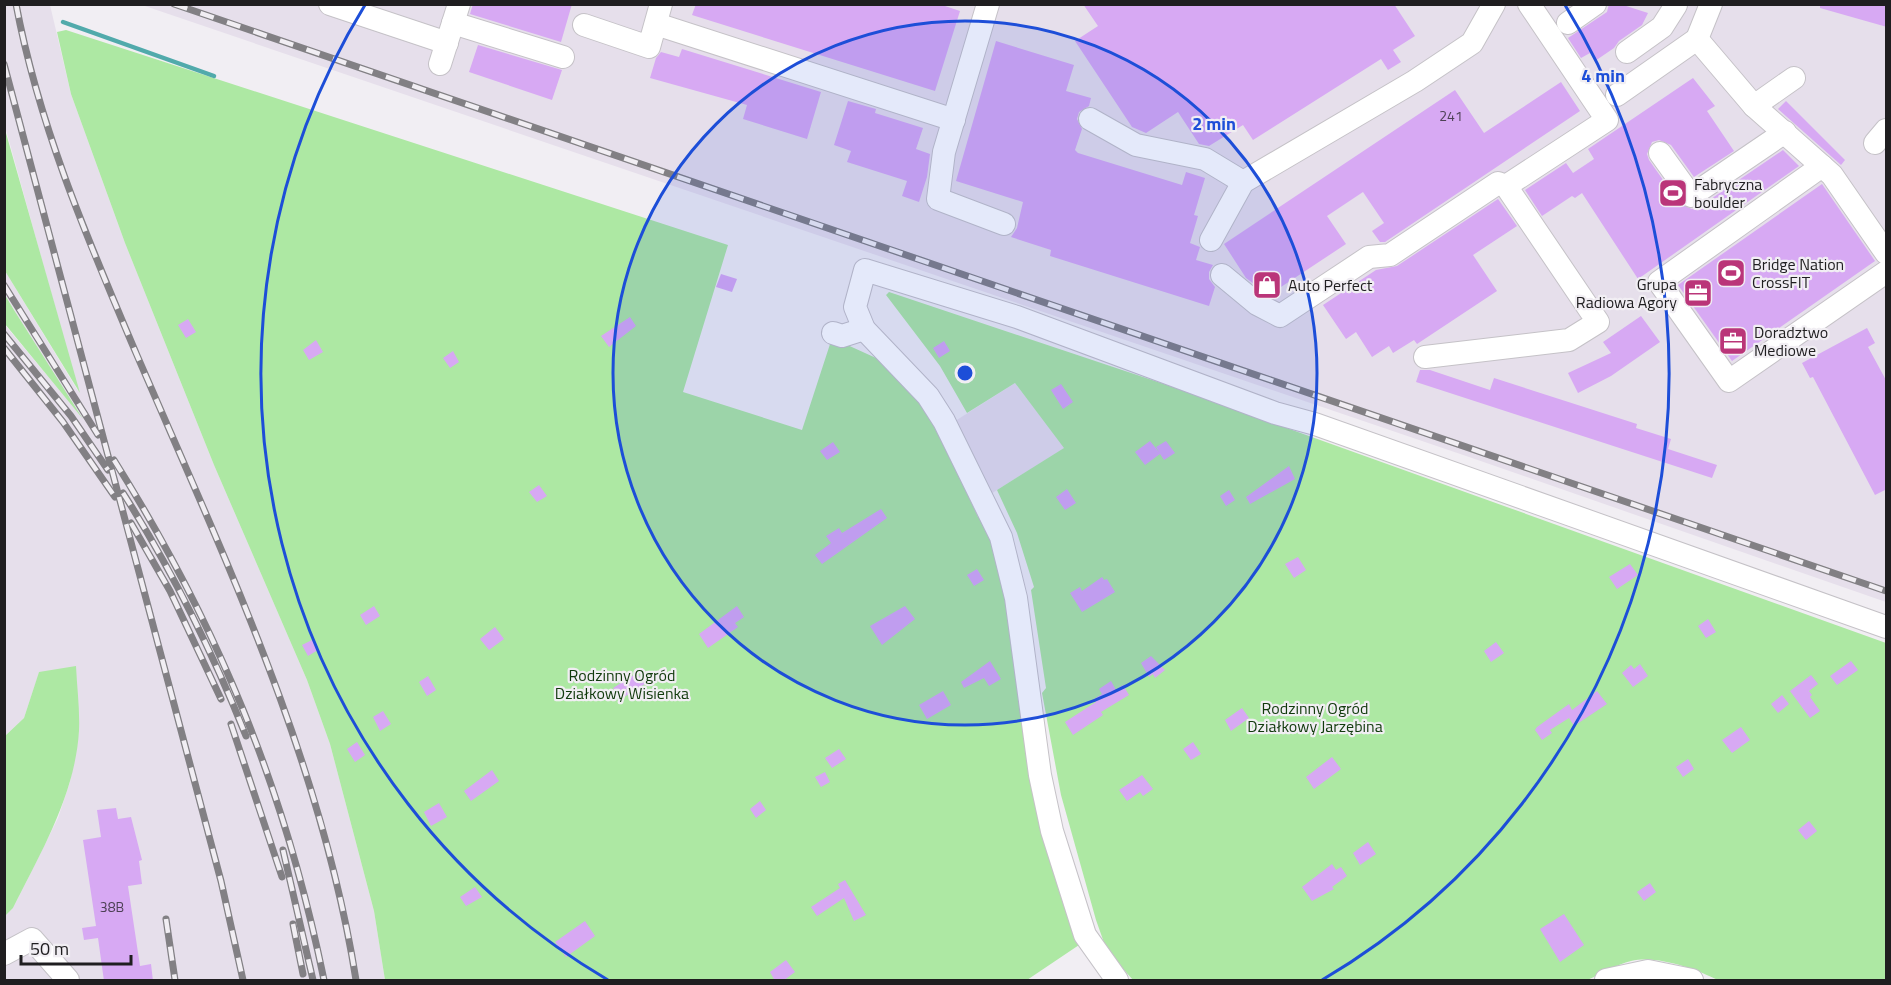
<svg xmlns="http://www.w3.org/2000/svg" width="1891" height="985" font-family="'Titillium Web',sans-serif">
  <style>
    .built { fill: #e6dfeb }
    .green { fill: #ade8a3 }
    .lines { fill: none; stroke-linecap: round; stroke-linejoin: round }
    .stream { stroke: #51aaab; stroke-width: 4.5 }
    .building { fill: #d7a9f3 }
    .minor-casing { stroke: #c5c2c7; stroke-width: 24 }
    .minor { stroke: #fff; stroke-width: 22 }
    .rail-casing { stroke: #828084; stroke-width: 7 }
    .rail { stroke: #f1eef3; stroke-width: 4.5; stroke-dasharray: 14; stroke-linecap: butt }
    .ring { fill: none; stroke: #1d4ed8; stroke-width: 3 }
    .labels { text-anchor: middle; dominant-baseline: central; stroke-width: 4.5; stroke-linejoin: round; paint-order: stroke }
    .number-label { font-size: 14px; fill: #4d4155 }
    .poi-label { font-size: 16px; fill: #1f1e20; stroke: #f1eef3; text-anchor: start }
    .park-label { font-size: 16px; fill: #113a0c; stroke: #f1eef3 }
    .centre { fill: #1d4ed8; stroke: #f1eef3; stroke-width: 3 }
    .ring-label { font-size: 18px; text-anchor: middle; font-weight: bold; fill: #1d4ed8; stroke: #f1eef3; stroke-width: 4.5; stroke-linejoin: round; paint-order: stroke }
  </style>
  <rect width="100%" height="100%" fill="#f1eef3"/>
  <g class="built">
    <path d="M5,5H50L71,94L125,243L214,465L307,680L330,744L374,911L385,980H5V916L13,908L58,818L70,782L79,731L39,673L24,718L5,736L4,324L77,411L5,295V271L78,391L5,126Z"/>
    <path d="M142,5H1886V602L1472,458Z"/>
    <path d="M1015,383L1065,448L989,495L952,423Z"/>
  </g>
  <g class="green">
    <path d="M66,30L728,245L683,392L802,430L832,338L887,363L933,420L978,517L983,519L997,548L1082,943L1027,980H385L374,911L330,744L307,680L214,465L125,243L71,94L57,32Z"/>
    <path d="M4,126L80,393L5,271Z"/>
    <path d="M889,292L1164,384L1886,643V980H1718C1695,969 1658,955 1631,961C1617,964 1601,975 1587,980H1133L1107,951L1096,920L1061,795L1042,693L1046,688L1031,590L1034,587L1017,533L997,490L1064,448L1015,383L967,413L940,366L886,295Z"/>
    <path d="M5,295L14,310L83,419L5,324Z"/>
    <path d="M76,666C77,688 80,710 79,731C75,795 41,852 13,908L5,916V736L24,718L39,672Z"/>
  </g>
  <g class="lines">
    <path class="stream" d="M63,22L214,76"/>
  </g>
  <g class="building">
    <path d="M473,4H572L561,42L470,14Z"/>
    <path d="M696,4H939L960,11L935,91L692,15Z"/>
    <path d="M1083,4H1394L1415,36L1393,50L1401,62L1388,70L1381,59L1253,140L1243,125L1209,146L1199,144L1178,112L1146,133L1132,127L1075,41L1098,26Z"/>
    <path d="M1609,4H1620L1648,13L1642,25L1619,41L1614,48L1595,61L1590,53L1581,58L1568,38L1607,12Z"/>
    <path d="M1820,4H1887V27L1820,8Z"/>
    <path d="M996,41L1074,65L1066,91L1091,98L1089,106L1079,112L1077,119L1082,129L1075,150L1078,153L1182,185L1186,172L1205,178L1194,215L1198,216L1190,243L1200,247L1196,260L1213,265L1209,272V279L1215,287L1209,306L1050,256L1051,250L1011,237L1017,228L1023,202L956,181Z"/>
    <path d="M478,45L562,70L552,100L469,72Z"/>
    <path d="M682,49L821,92L807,139L743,119L747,105L650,78L656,58L661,52L679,57Z"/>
    <path d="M1693,78L1715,106L1707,111L1734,151L1694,177L1671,145L1659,140L1652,142L1647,154L1649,160L1680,204L1692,209L1699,207L1783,150L1799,166L1638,279L1582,193L1575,198L1572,196L1542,216L1525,190L1566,163L1573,173L1594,159L1588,149Z"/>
    <path d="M1561,82L1580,111L1385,242H1380L1372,231L1384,223L1363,192L1327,216L1346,244L1269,295L1246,278L1224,244L1455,90L1484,133Z"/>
    <path d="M848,101L876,109L875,113L923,128L916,149L930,154L927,177L919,202L902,196L907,181L847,162L851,151L834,145Z"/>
    <path d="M1786,101L1845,160L1841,165L1778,109Z"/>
    <path d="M1822,184L1875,261L1732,361L1678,285Z"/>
    <path d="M1498,199L1517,226L1473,255L1497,291L1417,344L1414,340L1393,353L1389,346L1372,357L1356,332L1346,339L1323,305L1376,270L1397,266Z"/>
    <path d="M721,274L737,279L732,292L716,287Z"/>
    <path d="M1641,316L1660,342L1611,376L1578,393L1568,373L1611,353L1603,342Z"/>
    <path d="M630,317L636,326L609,347L601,336Z"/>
    <path d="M188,319L196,332L186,338L178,325Z"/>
    <path d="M1867,328L1875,343L1868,347L1887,382V489L1875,495L1813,377L1810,378L1802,363Z"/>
    <path d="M316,340L323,352L309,360L303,350Z"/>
    <path d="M944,341L950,351L939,358L933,348Z"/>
    <path d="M453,351L459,362L450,368L443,358Z"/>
    <path d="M1420,370H1430L1490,390L1494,378L1637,424L1636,428L1671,439L1668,449L1717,465L1712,478L1416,382Z"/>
    <path d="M1061,384L1073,402L1063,409L1051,390Z"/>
    <path d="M1150,441L1159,452L1156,447L1166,441L1175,453L1164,460L1160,454L1145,465L1135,452Z"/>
    <path d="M833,442L840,452L827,460L820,451Z"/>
    <path d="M1289,466L1295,479L1250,504L1246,497Z"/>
    <path d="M539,485L547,496L537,502L529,492Z"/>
    <path d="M1067,489L1076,503L1065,510L1056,497Z"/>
    <path d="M1229,490L1235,500L1226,506L1220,496Z"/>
    <path d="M881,509L887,518L822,564L815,555L831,543L826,536L839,528L842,533Z"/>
    <path d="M1298,557L1306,570L1294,578L1285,564Z"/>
    <path d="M1630,564L1638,575L1617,589L1609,577Z"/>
    <path d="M977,569L984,580L974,586L967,575Z"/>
    <path d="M1102,577L1104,580L1107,579L1115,592L1082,612L1070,593L1080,587L1082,591Z"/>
    <path d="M374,606L380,616L366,625L360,615Z"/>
    <path d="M737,606L744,617L735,623L738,627L708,648L699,634Z"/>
    <path d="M905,606L915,619L882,645L870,626Z"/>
    <path d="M1708,619L1716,632L1706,638L1698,626Z"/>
    <path d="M495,627L504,639L489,650L480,639Z"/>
    <path d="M312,640L318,650L308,656L302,645Z"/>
    <path d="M1496,642L1504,653L1491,662L1484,651Z"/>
    <path d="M1151,656L1165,670L1155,678L1153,674L1149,677L1141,663Z"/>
    <path d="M990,661L1001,679L989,686L984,678L964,688L961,682Z"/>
    <path d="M1851,661L1858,670L1837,685L1830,676Z"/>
    <path d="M1640,664L1648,676L1633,687L1622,673L1631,665L1634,669Z"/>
    <path d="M637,673L645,684L621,699L613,688Z"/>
    <path d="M1811,675L1818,684L1809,691L1812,695L1810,697L1820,711L1810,718L1790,691Z"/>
    <path d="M428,676L436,690L427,696L419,682Z"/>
    <path d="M1111,681L1116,690L1123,685L1129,695L1101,712L1103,715L1073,735L1065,722L1096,702L1094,699L1102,694L1099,689Z"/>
    <path d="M943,691L951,705L927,719L919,705Z"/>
    <path d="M1597,691L1607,704L1574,726L1569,718L1550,730L1552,733L1542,740L1535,730L1537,727L1569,704L1572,710Z"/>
    <path d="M1782,695L1789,704L1778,713L1771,704Z"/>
    <path d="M1242,708L1249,718L1231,731L1225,720Z"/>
    <path d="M383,711L391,724L380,731L373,717Z"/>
    <path d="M1741,727L1750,740L1732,753L1722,740Z"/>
    <path d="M357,742L365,755L355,762L347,749Z"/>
    <path d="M1193,742L1201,754L1191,760L1183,749Z"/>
    <path d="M839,749L846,759L832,768L825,758Z"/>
    <path d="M1332,757L1341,769L1314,789L1306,777Z"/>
    <path d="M1688,759L1694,769L1683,777L1676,767Z"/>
    <path d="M492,770L499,781L471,801L464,791Z"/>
    <path d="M825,772L830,782L821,787L815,777Z"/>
    <path d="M1142,775L1153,789L1143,796L1140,792L1127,801L1119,790Z"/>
    <path d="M760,801L766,810L756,818L750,809Z"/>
    <path d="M439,803L447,817L431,826L424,812Z"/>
    <path d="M116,808L118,819L131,817L142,860L139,861L142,884L128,886L140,966L151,964L153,981H104L98,938L84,940L82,928L96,926L83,840L101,837L97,810Z"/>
    <path d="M1809,821L1817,831L1806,840L1798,830Z"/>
    <path d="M1368,842L1376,854L1360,865L1353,853Z"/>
    <path d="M1332,864L1336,870L1341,867L1347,876L1332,887L1334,889L1312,901L1302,887Z"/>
    <path d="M845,880L866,915L854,921L844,898L817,916L811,907L840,888L838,884Z"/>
    <path d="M1650,883L1656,892L1644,901L1637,892Z"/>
    <path d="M475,887L482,897L466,906L460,897Z"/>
    <path d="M1564,914L1584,945L1560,962L1540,929Z"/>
    <path d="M585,921L595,936L566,957L555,942Z"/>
    <path d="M786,960L795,972L783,981H775L770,972Z"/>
  </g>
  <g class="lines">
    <g class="minor-casing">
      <g id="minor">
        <path d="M330,4L447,43"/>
        <path d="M988,4L944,152L938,199L1004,224"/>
        <path d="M453,23L563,57"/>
        <path d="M1568,23L1595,4"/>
        <path d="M656,24L954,120"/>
        <path d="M584,25L649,47L661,4"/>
        <path d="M1697,39L1754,106L1832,175L1886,253"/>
        <path d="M1627,52L1662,27L1676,5"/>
        <path d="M440,64L459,4"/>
        <path d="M1617,95L1697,39L1711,4"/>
        <path d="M1754,106L1794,78"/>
        <path d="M1090,119L1136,145L1205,159L1243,182"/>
        <path d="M1875,143L1886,130"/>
        <path d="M1660,153L1691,196L1785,132"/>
        <path d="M1822,166L1659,282L1729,381L1886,272"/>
        <path d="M1506,186L1607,120L1529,4"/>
        <path d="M1211,240L1243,182L1415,81L1472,43L1494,4"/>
        <path d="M1222,275L1257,304L1280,316L1369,257L1390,255L1498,183L1506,186L1598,322L1569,340L1425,357"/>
        <path d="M833,333L842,336L864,329"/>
        <path d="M4,954L32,939L68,980"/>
        <path d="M1117,980L1085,935L1052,831L1040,775L1016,598L1001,537L944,421L928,396L864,329L855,307L865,270L1017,317L1275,413L1315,424L1886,627"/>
        <path d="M1606,980L1648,971L1692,980"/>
      </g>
    </g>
    <use href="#minor" class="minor"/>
    <g class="rail-casing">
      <g id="rail">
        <path d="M16,4C39,127 88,240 136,353C224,557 321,759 356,980"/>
        <path d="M174,4L1886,591"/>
        <path d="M4,64L221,881L243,980"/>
        <path d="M4,285L98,435"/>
        <path d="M4,334L71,416L108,470"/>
        <path d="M4,348L63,422L115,497"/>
        <path d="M114,460C218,626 285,789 324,980"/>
        <path d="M123,493C172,570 212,651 246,736"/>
        <path d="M131,523L170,591L221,699"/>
        <path d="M231,724L282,877"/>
        <path d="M283,850L313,980"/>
        <path d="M166,919L175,980"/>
        <path d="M293,924L303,974"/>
      </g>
    </g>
    <use href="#rail" class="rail"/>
  </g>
  <circle cx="965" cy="373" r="352" fill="#1d4ed8" fill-opacity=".12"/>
  <g class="ring">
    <circle cx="965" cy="373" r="352"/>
    <path d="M608 980A704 704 0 0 1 365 5M1565 5A704 704 0 0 1 1322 980"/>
  </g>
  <defs>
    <g id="stadium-square" transform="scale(1.5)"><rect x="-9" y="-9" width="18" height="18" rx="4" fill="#ba3579" stroke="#f1eef3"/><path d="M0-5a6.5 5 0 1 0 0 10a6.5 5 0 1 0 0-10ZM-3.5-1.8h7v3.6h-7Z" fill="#fff"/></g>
    <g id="shop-square" transform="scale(1.5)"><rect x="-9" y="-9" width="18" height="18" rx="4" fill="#ba3579" stroke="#f1eef3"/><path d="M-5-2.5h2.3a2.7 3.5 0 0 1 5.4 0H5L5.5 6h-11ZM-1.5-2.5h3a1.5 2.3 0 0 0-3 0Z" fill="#fff"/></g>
    <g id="office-square" transform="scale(1.5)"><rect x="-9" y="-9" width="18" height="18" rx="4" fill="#ba3579" stroke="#f1eef3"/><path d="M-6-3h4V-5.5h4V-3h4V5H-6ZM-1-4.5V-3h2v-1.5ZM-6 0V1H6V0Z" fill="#fff"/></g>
  </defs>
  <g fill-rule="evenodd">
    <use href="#stadium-square" x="1673" y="193"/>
    <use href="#stadium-square" x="1731" y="273"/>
    <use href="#shop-square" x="1267" y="285"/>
    <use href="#office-square" x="1698" y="293"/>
    <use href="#office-square" x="1733" y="341"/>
  </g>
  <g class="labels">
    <g class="number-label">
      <text x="1451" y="115">241</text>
      <text x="112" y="906">38B</text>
    </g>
    <g class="poi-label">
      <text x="1694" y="184">Fabryczna<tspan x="1694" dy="18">boulder</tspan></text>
      <text x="1752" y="264">Bridge Nation<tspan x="1752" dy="18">CrossFIT</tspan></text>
      <text x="1677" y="284" text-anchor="end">Grupa<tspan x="1677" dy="18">Radiowa Agory</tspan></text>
      <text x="1288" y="285">Auto Perfect</text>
      <text x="1754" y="332">Doradztwo<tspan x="1754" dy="18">Mediowe</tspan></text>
    </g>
    <g class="park-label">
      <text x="622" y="675">Rodzinny Ogród<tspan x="622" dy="18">Działkowy Wisienka</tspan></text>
      <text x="1315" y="708">Rodzinny Ogród<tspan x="1315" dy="18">Działkowy Jarzębina</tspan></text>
    </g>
  </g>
  <circle cx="965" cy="373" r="9" class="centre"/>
  <g class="ring-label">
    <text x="1603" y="82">4 min</text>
    <text x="1214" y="130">2 min</text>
  </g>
  <rect width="1891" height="985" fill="none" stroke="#1f1e20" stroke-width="12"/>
  <path d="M21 955v9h110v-9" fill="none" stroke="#1f1e20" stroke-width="3"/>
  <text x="30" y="955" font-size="18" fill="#1f1e20" stroke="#f1eef3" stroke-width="4.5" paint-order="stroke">50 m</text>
</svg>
